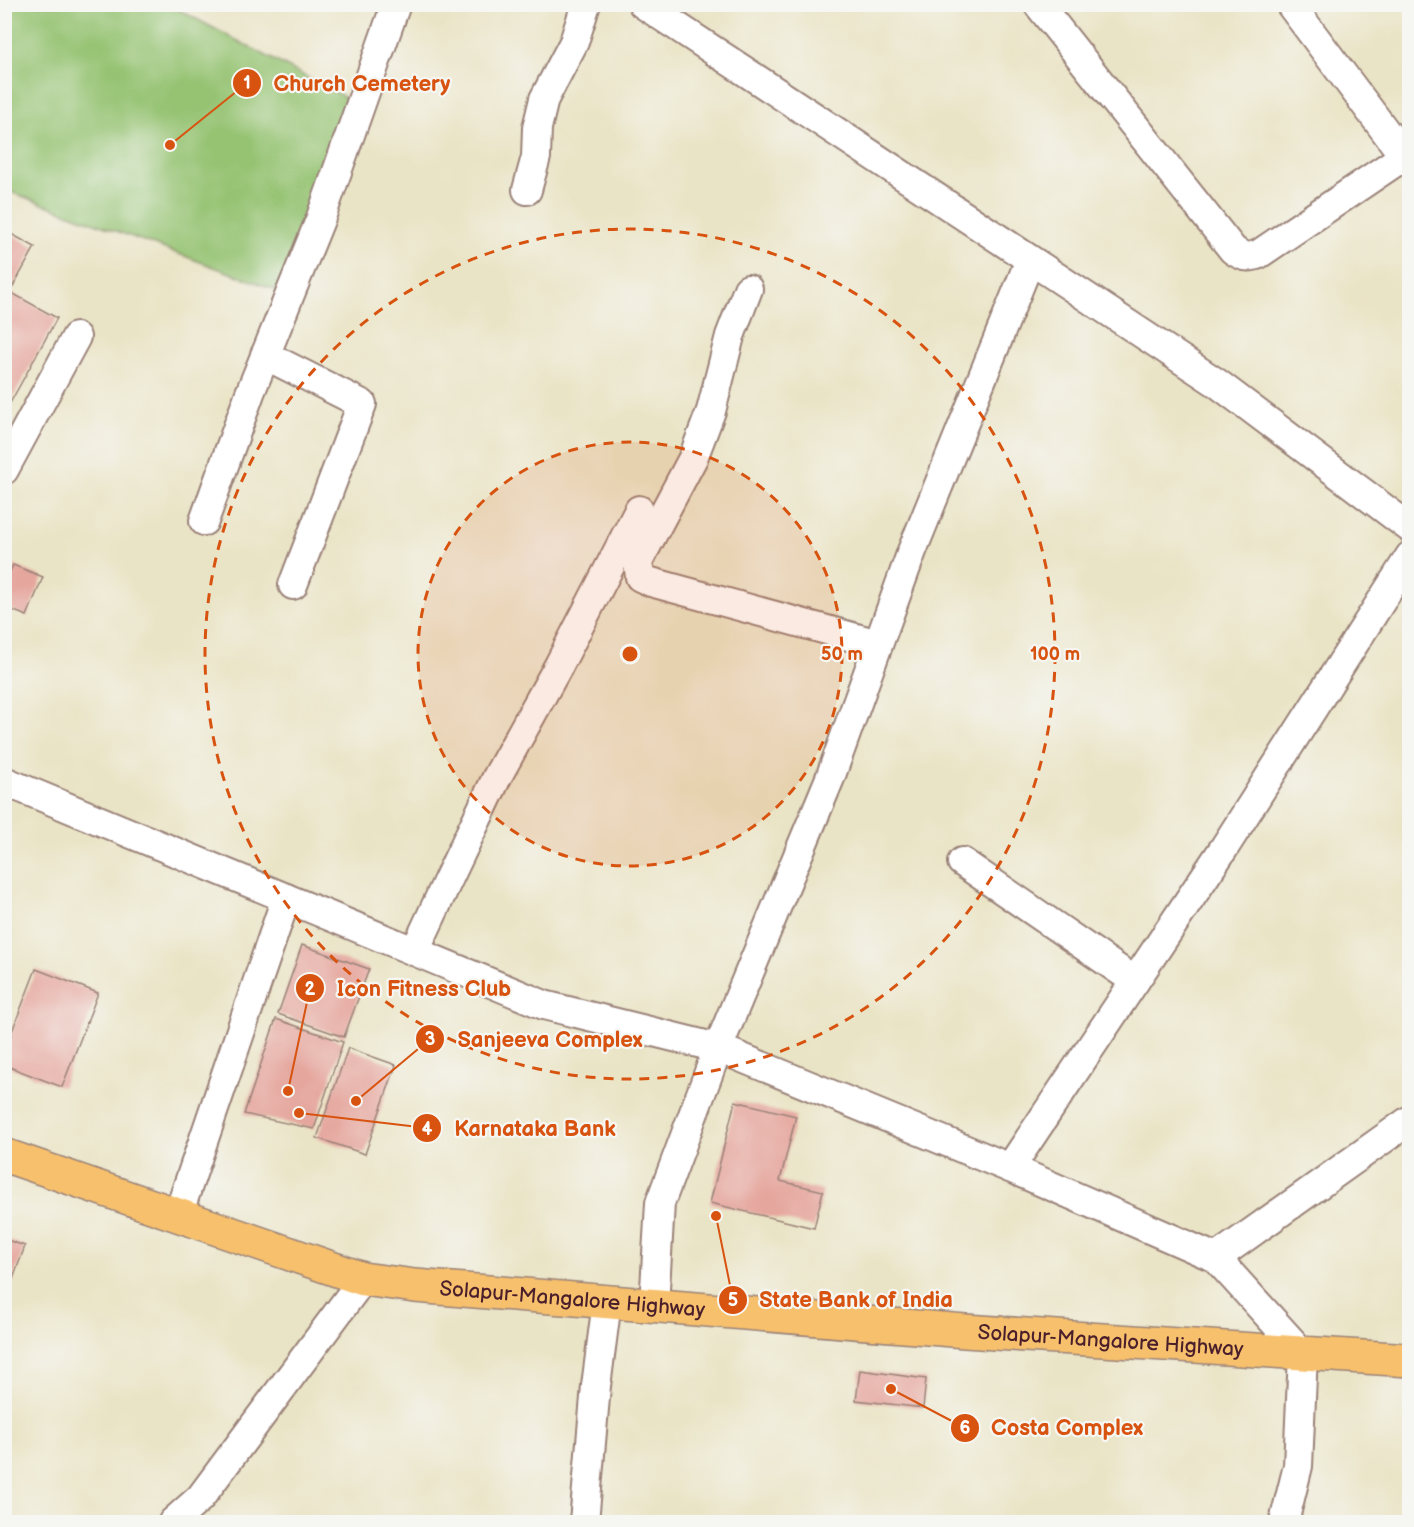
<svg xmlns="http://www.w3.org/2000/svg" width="1414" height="1527" font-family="'Balsamiq Sans',sans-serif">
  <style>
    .green { fill: #95c372; stroke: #70714e; stroke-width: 1.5 }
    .building { fill: #e5a69d }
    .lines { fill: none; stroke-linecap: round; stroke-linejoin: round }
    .minor-casing { stroke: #9a8278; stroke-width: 32 }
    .highway-casing { stroke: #9a8278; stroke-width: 36 }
    .minor { stroke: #fff; stroke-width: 28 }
    .highway { stroke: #f7c06c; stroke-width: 33 }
    .ring { fill: none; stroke: #d8530f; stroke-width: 3; stroke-dasharray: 10 8 }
    .labels { text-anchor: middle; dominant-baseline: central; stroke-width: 4.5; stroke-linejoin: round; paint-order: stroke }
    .street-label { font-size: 21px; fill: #4a1f2b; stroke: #f6f6f2 }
    .centre { fill: #d8530f; stroke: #f6f6f2; stroke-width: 3 }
    .ring-label { font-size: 18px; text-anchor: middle; font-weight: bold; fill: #d8530f; stroke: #f6f6f2; stroke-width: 4.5; stroke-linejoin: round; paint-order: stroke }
    .leader { fill: none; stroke: #d8530f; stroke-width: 2 }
    .callout-dot { fill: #d8530f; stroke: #f6f6f2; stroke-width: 2 }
    .mark-label { font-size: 18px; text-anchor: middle; font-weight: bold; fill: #fff }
    .callout-label { font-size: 22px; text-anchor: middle; font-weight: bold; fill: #d8530f; stroke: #f6f6f2; stroke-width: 4.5; stroke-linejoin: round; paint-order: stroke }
  </style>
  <rect width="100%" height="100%" fill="#f6f6f2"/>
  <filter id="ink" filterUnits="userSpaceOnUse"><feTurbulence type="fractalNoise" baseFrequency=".0167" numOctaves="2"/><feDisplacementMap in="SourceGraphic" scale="12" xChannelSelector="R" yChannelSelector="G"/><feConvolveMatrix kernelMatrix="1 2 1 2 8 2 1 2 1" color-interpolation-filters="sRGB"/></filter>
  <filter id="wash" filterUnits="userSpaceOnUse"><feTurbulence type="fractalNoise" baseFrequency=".008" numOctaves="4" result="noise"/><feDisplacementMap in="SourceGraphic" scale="24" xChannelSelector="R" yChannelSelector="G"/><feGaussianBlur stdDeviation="1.35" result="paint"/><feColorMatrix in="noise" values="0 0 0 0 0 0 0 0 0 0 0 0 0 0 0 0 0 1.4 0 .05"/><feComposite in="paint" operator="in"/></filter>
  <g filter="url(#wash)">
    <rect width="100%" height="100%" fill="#eae4c6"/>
    <path class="green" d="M4,5H170L352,101L279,291L5,190Z"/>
    <g id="blocks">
      <g class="building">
        <path d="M4,230L35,247L10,292L57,318L4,414Z"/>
        <path d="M13,565L43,577L27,616L4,607V584Z"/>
        <path d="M302,945L369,969L344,1037L278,1014Z"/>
        <path d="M36,969L98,993L62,1087L4,1065V1052Z"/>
        <path d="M276,1019L343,1042L314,1129L244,1114Z"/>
        <path d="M348,1048L396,1065L365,1154L317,1138Z"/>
        <path d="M735,1101L796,1116L780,1181L823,1191L814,1228L710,1203Z"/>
        <path d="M4,1239L25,1246L5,1301H4Z"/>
        <path d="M860,1370L926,1379L923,1408L856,1400Z"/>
      </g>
    </g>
  </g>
  <g filter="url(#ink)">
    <use href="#blocks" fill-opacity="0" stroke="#9a8278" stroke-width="1.5"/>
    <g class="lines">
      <g class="minor-casing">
        <g id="minor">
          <path d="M643,4L1217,383L1410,528"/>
          <path d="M1038,4L1233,250C1242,256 1247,259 1259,254L1410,152"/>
          <path d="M1290,4L1404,156"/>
          <path d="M527,190L536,157L537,128L544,99L574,42L586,4"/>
          <path d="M748,289L730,336L711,411L693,458L638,562L640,577L651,582L878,644"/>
          <path d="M265,355L362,404L293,585"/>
          <path d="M4,470L76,337"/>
          <path d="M204,521L250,393L320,220L396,4"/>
          <path d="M4,781L544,1005L718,1048L1010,1168L1216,1258L1303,1354L1298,1466L1284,1522"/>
          <path d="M962,862L1135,981"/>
          <path d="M415,951L447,882L497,777L559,665L639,510"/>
          <path d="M1010,1168L1224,848L1410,556"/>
          <path d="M178,1215L286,898"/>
          <path d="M1216,1258L1410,1120"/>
          <path d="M654,1306L660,1203L718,1048L830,778L912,551L1030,260"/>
          <path d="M173,1522L200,1498L363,1279"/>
          <path d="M584,1522L596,1386L607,1302"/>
        </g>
      </g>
      <g class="highway-casing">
        <g id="highway">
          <path id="s1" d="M4,1155L363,1279L415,1286L965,1331L1410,1360"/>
        </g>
      </g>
      <use href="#minor" class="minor"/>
      <use href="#highway" class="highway"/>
    </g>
  </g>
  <circle cx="630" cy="654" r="212" fill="#d8530f" fill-opacity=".12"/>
  <g class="ring">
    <circle cx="630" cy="654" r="212"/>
    <circle cx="630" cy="654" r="425"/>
  </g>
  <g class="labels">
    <g class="street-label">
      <text stroke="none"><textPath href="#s1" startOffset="590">Solapur-Mangalore Highway</textPath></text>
      <text stroke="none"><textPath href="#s1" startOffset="1130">Solapur-Mangalore Highway</textPath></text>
    </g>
  </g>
  <circle cx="630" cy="654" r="9" class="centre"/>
  <g class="ring-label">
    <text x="842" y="660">50 m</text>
    <text x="1055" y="660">100 m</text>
  </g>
  <path class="leader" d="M170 145L247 83M288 1091L310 988M356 1101L430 1039M299 1113L427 1128M716 1216L733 1300M891 1389L965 1428"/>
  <g class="callout-dot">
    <circle cx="170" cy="145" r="6"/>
    <circle cx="288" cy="1091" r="6"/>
    <circle cx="356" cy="1101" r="6"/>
    <circle cx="299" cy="1113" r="6"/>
    <circle cx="716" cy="1216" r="6"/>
    <circle cx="891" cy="1389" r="6"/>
    <circle cx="247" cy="83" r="15"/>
    <circle cx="310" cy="988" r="15"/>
    <circle cx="430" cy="1039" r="15"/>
    <circle cx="427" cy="1128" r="15"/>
    <circle cx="733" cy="1300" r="15"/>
    <circle cx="965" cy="1428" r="15"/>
  </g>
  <g class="mark-label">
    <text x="247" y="89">1</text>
    <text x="310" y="995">2</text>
    <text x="430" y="1045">3</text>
    <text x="427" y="1135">4</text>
    <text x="733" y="1306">5</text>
    <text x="965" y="1434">6</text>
  </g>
  <g class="callout-label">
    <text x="362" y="91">Church Cemetery</text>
    <text x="424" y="996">Icon Fitness Club</text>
    <text x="550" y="1047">Sanjeeva Complex</text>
    <text x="535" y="1136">Karnataka Bank</text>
    <text x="856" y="1307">State Bank of India</text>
    <text x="1067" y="1435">Costa Complex</text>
  </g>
  <rect width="1414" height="1527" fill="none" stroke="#f6f6f2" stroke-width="24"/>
</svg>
